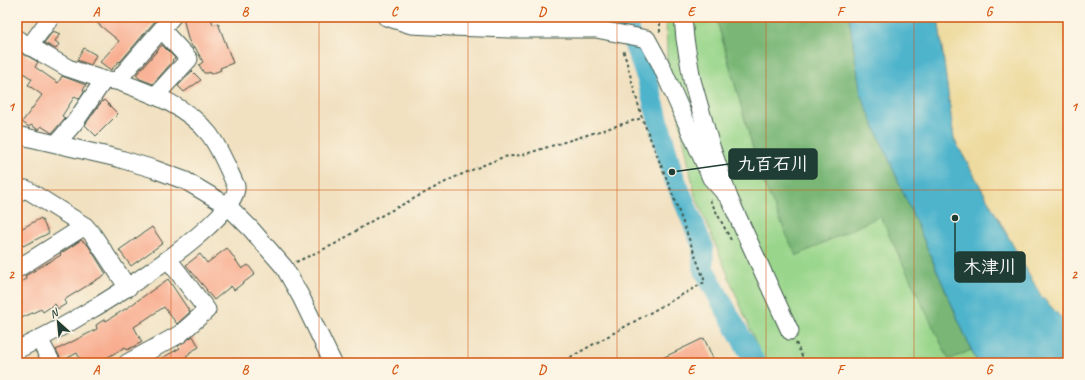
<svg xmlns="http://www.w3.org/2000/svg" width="1085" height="380" font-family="Caveat,'Klee One',sans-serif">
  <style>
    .green { fill: #99d68b; stroke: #5c8a60 }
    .forest { fill: #7ab777; stroke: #4c7a56 }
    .sand { fill: #eeda9e; stroke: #868c69 }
    .water { fill: #4eb4cc; stroke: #367880 }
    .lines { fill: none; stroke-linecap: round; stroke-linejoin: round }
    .river { stroke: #4eb4cc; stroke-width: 21 }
    .building { fill: #f8ad90 }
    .minor-casing { stroke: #3e5649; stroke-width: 19 }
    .path { stroke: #3e5649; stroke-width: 2; stroke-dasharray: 3 3; stroke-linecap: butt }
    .minor { stroke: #fff; stroke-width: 17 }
    .grid { fill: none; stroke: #d45610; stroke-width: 1; stroke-opacity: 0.55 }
    .leader { fill: none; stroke: #1f3d34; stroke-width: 1.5 }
    .callout-dot { fill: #1f3d34; stroke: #fcf5e5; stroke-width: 1.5 }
    .callout { fill: #1f3d34; stroke: #1f3d34; stroke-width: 1.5 }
    .callout-label { font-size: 18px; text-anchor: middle; font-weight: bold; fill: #fff }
    .neatline { fill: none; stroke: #d45610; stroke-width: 1.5 }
    .grid-label { font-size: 13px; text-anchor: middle; font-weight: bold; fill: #d45610 }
  </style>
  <rect width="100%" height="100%" fill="#fcf5e5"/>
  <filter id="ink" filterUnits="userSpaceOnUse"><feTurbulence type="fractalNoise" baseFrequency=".025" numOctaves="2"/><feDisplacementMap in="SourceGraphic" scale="8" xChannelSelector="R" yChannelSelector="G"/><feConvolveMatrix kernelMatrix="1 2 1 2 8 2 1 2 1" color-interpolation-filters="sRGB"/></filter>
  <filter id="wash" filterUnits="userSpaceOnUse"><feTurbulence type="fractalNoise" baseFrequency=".012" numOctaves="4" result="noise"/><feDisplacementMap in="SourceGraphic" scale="16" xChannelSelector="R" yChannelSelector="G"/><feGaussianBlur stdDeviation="0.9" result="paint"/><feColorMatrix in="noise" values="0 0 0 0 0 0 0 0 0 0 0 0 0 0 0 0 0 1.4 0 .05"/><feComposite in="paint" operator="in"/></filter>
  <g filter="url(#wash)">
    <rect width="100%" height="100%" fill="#f1e1c1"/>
    <path class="green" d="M666,17H716L761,177L796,255L880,216L949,359L971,350L977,363H764L695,195L667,59Z"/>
    <path class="forest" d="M716,17H849L861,95L971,350L949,360L880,216L796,256L761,177Z"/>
    <path class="sand" d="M938,17H1068V325L1041,296L954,139Z"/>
    <path class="water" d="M849,17H938L954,139L1041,296L1068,325V363H977L861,95Z"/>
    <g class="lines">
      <path class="river" d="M624,17L647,78L672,172L703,247V268L755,363"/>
    </g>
    <g id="blocks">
      <g class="building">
        <path d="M103,17H151L155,21L120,62L119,61L111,70L100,62L119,41L97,23Z"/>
        <path d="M183,17H211L213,25L218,23L233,63L220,68L221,70L211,74L210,72L208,73H204L199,65L203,62L195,47L193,48L188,39Z"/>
        <path d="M53,31L60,34L55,41L59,44L56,49L44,43Z"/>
        <path d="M162,45L175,58L172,60L173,61L153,84L140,79L136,75Z"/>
        <path d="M84,48L96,55L91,65L77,60Z"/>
        <path d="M19,51L38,62L35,67L58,83L62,76L86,85L83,90L84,91L79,99L75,96L62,116L65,118L52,133L41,126L39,130L31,125L29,127L22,122L42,95L28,85L32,79L17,69V54Z"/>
        <path d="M192,71L201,80L184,92L178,86Z"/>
        <path d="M104,100L118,114L96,136L85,125L99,105Z"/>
        <path d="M41,218L49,233L23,246L17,238V231Z"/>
        <path d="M152,227L163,243L131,266L119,250Z"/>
        <path d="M81,240L88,245L106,274L64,300L66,304L58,309L55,304L43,312L41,309L17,320V305L22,303L17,296V284L26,279L25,276L61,255L60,254Z"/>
        <path d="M227,248L242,269L248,265L255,274L234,290L231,286L214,300L206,290H207L186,265L200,254L207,263Z"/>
        <path d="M168,279L190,312L177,324L164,307L134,327L142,342L127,350L125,347L103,360L105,363H82L77,353L62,361L56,350L97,329L96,325L105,319L106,321L127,308Z"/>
        <path d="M193,336L199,347L190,352V353L186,356L187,357L177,363H153L180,348L178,346Z"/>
        <path d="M704,338L715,363H652Z"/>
      </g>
    </g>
  </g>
  <g filter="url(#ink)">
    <use href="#blocks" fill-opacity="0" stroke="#3e5649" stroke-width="1"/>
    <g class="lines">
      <g class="minor-casing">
        <g id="minor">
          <path d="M386,17L411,25L451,27L510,29H596L647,39L660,63L711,178L729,198"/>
          <path d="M683,17L685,39L692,80L710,143L729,198L790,331"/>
          <path d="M17,39L68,68L104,80L75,122L57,143"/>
          <path d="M29,47L51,17"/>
          <path d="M107,80L117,81L172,17"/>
          <path d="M156,95L189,59L162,30"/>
          <path d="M17,135L117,158L154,169L186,181L228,206L251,229L284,267L301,297L333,363"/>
          <path d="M17,193L26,189L85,226L93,235L128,288"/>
          <path d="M17,269L85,226"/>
          <path d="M39,339L52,363"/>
          <path d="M17,350C42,338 66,325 89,311C116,296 240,217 236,186C228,169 220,148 209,134C186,105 150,93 117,81"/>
          <path d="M127,363L180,334L207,310L168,259"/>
        </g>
      </g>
      <g class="path">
        <path d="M660,32V17"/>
        <path d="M710,200L731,240"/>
        <path d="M296,262L335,244L375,219L453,178L503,157L522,155L642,118"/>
        <path d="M796,343L805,363"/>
        <path d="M560,363L705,282L669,185L642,118L623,49"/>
      </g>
      <use href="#minor" class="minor"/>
    </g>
  </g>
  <path class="grid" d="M171,17V363M319,17V363M468,17V363M617,17V363M766,17V363M914,17V363M17,190H1068"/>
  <path class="leader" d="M672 172L729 164M955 218L955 267"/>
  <g class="callout-dot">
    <circle cx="672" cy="172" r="4"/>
    <circle cx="955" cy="218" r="4"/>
  </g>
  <g class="callout">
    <rect x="729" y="149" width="88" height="30" rx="4"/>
    <rect x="955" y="252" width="70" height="30" rx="4"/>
  </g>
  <g class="callout-label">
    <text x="773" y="170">九百石川</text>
    <text x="990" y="273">木津川</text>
  </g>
  <rect width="1085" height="380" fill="none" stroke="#fcf5e5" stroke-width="44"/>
  <g transform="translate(58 322) rotate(333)" stroke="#fcf5e5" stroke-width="3" paint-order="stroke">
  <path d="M0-3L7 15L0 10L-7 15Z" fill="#1f3d34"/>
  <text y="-6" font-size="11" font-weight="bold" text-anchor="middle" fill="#1f3d34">N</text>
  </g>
  <rect x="22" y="22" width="1041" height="336" class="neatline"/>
  <g class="grid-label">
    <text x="96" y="16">A</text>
    <text x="245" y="16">B</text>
    <text x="394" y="16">C</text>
    <text x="542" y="16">D</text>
    <text x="691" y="16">E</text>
    <text x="840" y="16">F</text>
    <text x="989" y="16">G</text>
    <text x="11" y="111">1</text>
    <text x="1074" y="111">1</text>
    <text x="11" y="279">2</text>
    <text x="1074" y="279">2</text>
    <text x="96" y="374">A</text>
    <text x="245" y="374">B</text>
    <text x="394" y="374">C</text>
    <text x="542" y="374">D</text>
    <text x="691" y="374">E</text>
    <text x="840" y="374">F</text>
    <text x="989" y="374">G</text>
  </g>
</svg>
